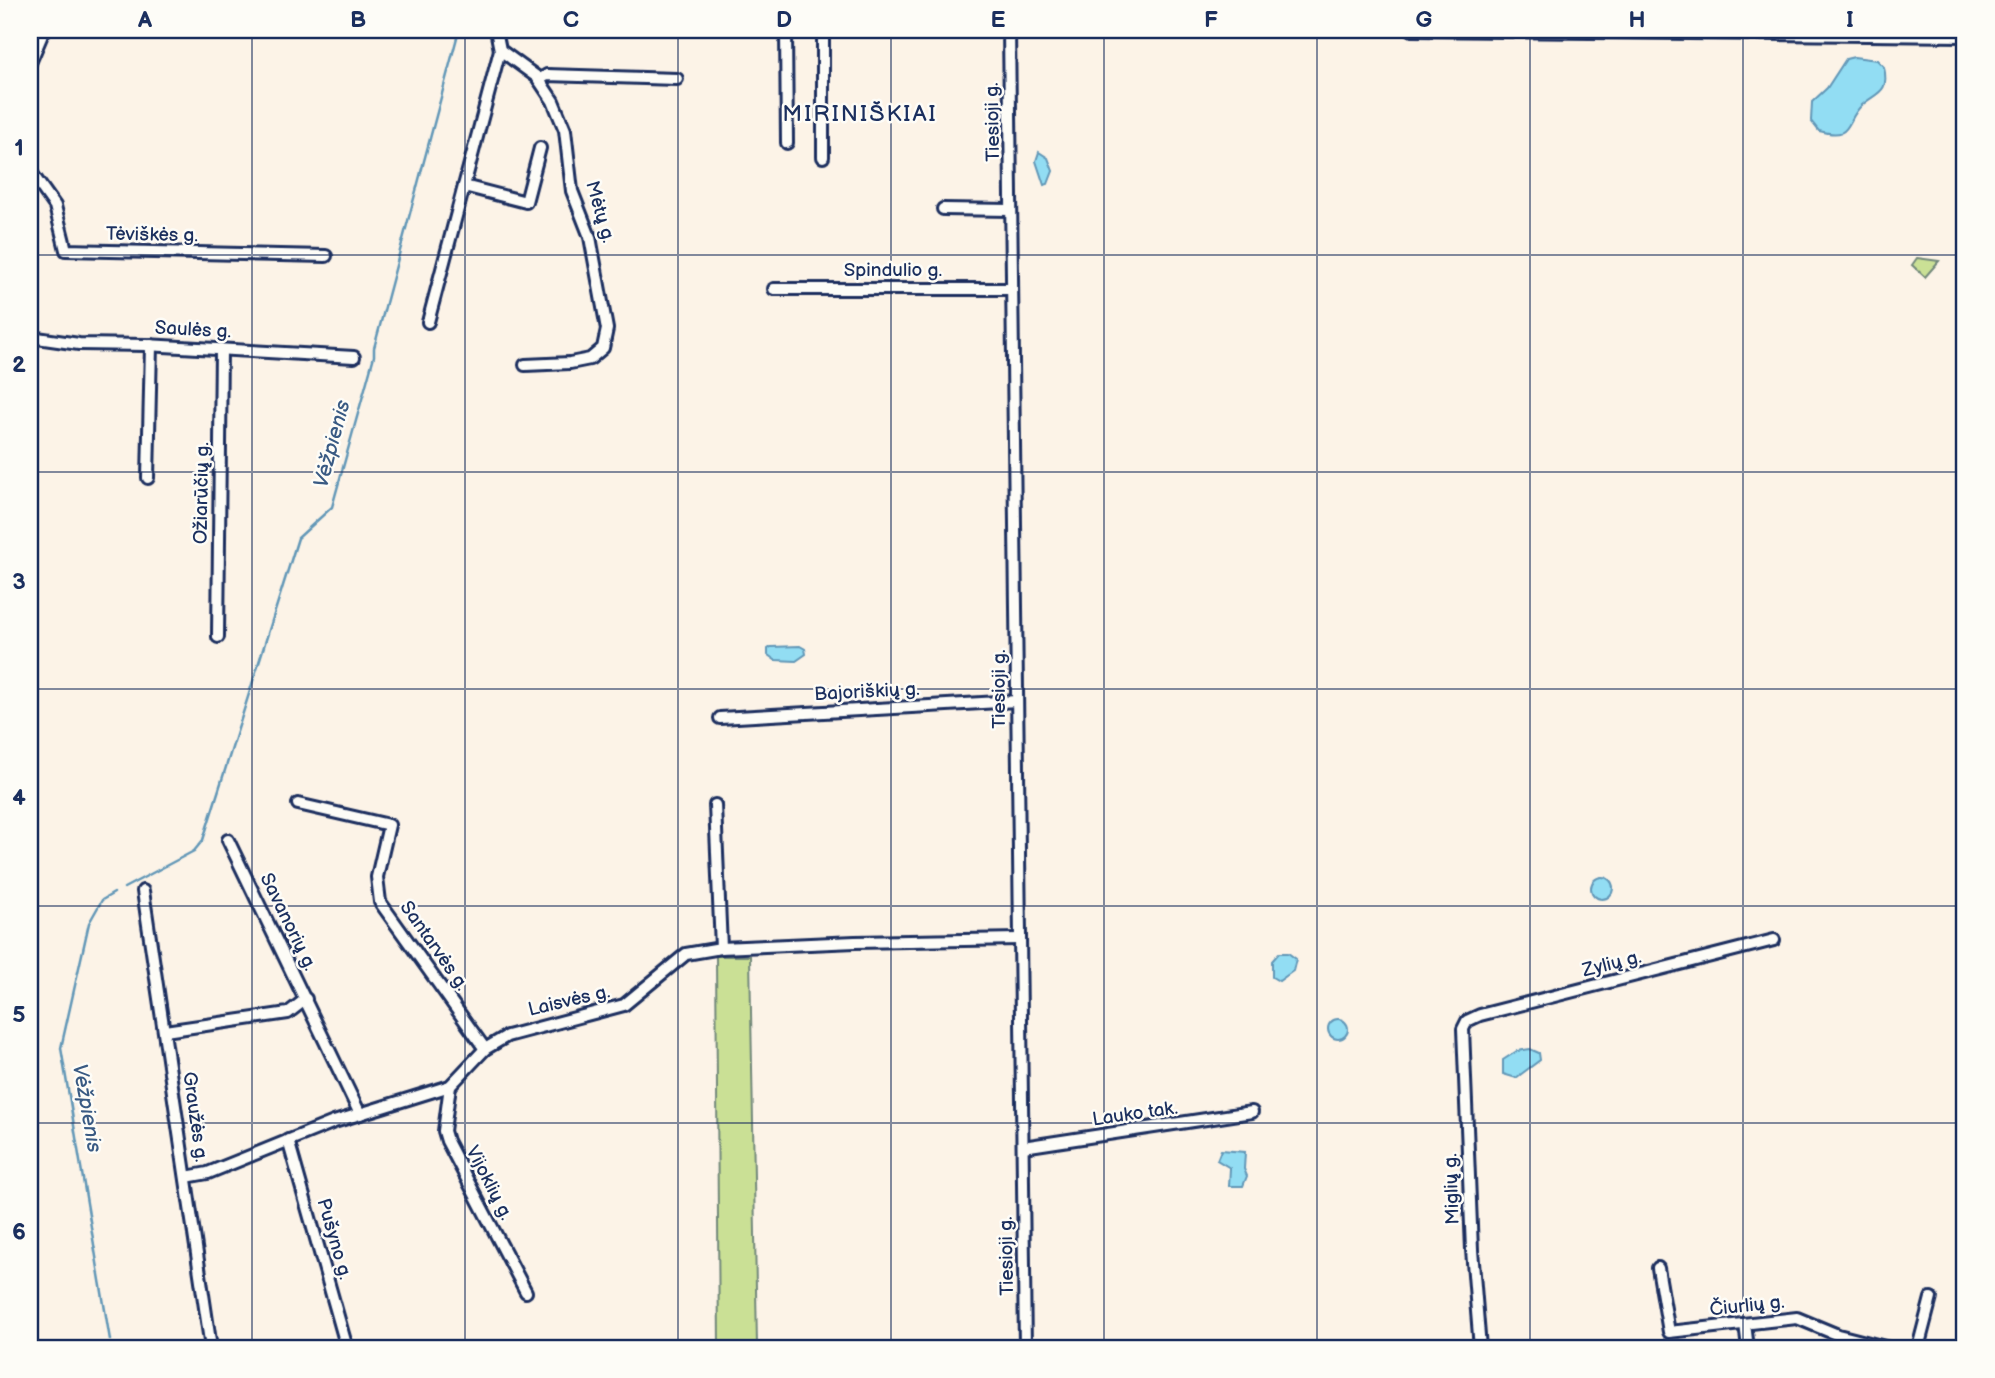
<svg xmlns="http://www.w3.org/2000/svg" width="1995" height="1378" font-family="'Balsamiq Sans',sans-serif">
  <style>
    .green { fill: #cae095; stroke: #72887a; stroke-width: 2 }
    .water { fill: #92ddf3; stroke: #6297b7; stroke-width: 2 }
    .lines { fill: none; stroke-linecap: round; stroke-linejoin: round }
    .stream { stroke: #6297b7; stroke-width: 2.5 }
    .minor-casing { stroke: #1b2f5e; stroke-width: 16 }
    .minor { stroke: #fdfcf7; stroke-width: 10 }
    .grid { fill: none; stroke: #1b2f5e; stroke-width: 2; stroke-opacity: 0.55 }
    .labels { text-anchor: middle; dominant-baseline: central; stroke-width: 5; stroke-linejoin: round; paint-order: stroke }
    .street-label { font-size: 19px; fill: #1b2f5e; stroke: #fdfcf7 }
    .water-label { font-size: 21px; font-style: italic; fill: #395a83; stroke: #fdfcf7 }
    .quarter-label { font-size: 23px; letter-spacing: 2px; fill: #1b2f5e; stroke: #fdfcf7 }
    .neatline { fill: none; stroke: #1b2f5e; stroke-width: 2.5 }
    .grid-label { font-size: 23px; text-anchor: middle; font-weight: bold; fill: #1b2f5e }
  </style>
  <rect width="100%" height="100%" fill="#fcf3e7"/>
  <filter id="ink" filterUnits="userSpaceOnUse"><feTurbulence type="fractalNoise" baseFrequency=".0143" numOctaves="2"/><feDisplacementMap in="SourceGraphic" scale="14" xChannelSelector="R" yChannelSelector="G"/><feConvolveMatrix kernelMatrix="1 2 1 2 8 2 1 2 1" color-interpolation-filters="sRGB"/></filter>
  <g filter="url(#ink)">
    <g class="green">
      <path d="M1917,258L1939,261L1925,277L1912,265Z"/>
      <path d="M716,956H750L757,1345H747L746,1348H719Z"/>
    </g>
    <g class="water">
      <path d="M1854,57L1877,60L1884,67C1890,94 1876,92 1861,106C1844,124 1853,140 1819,131L1811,121L1812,102L1827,88L1846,59Z"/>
      <path d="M1039,152L1048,158L1053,171L1048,184L1044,185L1036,161Z"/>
      <path d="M800,646L805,649L806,654L796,661L775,660L768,655V649L771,647Z"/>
      <circle cx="1602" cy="888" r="11"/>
      <path d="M1279,953H1288L1296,959L1293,971L1279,981L1272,977V961Z"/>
      <circle cx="1338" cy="1029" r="10"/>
      <path d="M1530,1049L1539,1053L1540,1060L1516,1078L1503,1074V1060L1517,1051Z"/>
      <path d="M1221,1150L1245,1152L1244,1169L1247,1176L1243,1186H1229L1230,1168L1217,1160Z"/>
    </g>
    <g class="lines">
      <g class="stream">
        <path d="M124,888L194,851L203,840L298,538L332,507L374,356V348L459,30"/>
        <path d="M110,1340L61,1048L89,923L102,900L114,893"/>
      </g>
      <g class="minor-casing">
        <g id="minor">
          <path d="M496,30L500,50L537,77L553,101L565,130L572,191L590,237L607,329L603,348L590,359L570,363L525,365"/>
          <path d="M786,30L787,143"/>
          <path d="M1009,30L1025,1348"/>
          <path d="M1412,30L1965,36"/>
          <path d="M30,63L44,30"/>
          <path d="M539,80L547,75L677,79"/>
          <path d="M823,157V30"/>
          <path d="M30,171L55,206L66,250L326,256"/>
          <path d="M464,186L526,202L540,148"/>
          <path d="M943,209L1011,210"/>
          <path d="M774,289H1012"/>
          <path d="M428,322L500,50"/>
          <path d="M30,337L79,344L146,345L354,357"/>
          <path d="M148,478L151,345"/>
          <path d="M218,637L221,349"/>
          <path d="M720,718L1017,701"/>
          <path d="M298,804L389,825L377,877L380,902L485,1049"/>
          <path d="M715,805L721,948"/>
          <path d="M228,840L360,1114"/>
          <path d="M143,891L211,1348"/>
          <path d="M165,1031L288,1013L306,999"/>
          <path d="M450,1086L444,1131L447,1141L526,1292"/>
          <path d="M288,1140L347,1348"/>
          <path d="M1023,1147L1252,1112"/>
          <path d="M186,1177L208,1173L334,1122L450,1086L485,1049L507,1036L624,1005L686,954L721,948L855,942L1019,939"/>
          <path d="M1658,1268L1669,1332L1797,1318L1838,1335L1889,1348"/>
          <path d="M1745,1324L1748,1348"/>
          <path d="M1480,1348L1472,1250L1463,1029L1467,1021L1480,1015L1774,940"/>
          <path d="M1918,1348L1931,1298"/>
        </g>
      </g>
      <use href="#minor" class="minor"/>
    </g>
  </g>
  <path class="grid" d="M252,30V1348M465,30V1348M678,30V1348M891,30V1348M1104,30V1348M1317,30V1348M1530,30V1348M1743,30V1348M30,255H1965M30,472H1965M30,689H1965M30,906H1965M30,1123H1965"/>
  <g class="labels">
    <g class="street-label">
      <text transform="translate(993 122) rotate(-91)">Tiesioji g.</text>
      <text transform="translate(600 212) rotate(74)">Mėtų g.</text>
      <text transform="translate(152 235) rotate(1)">Tėviškės g.</text>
      <text x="893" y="270">Spindulio g.</text>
      <text transform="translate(193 330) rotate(3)">Saulės g.</text>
      <text transform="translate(202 493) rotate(-89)">Ožiarūčių g.</text>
      <text transform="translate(999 689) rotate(-90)">Tiesioji g.</text>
      <text transform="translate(867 692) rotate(-3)">Bajoriškių g.</text>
      <text transform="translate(288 922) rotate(64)">Savanorių g.</text>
      <text transform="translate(434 946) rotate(55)">Santarvės g.</text>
      <text transform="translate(1612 964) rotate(-14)">Zylių g.</text>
      <text transform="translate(569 1001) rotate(-13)">Laisvės g.</text>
      <text transform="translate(1135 1114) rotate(-8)">Lauko tak.</text>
      <text transform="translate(195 1117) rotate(82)">Graužės g.</text>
      <text transform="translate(489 1183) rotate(63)">Vijoklių g.</text>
      <text transform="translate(1452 1189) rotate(-92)">Miglių g.</text>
      <text transform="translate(334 1239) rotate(74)">Pušyno g.</text>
      <text transform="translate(1007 1256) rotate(-91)">Tiesioji g.</text>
      <text transform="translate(1747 1306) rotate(-6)">Čiurlių g.</text>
    </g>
    <g class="water-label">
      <text transform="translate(332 444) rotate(-75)">Vėžpienis</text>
      <text transform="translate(87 1108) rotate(80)">Vėžpienis</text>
    </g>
    <g class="quarter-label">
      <text x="860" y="114">MIRINIŠKIAI</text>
    </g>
  </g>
  <rect width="1995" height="1378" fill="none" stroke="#fdfcf7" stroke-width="77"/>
  <rect x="38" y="38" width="1918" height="1302" class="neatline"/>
  <g class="grid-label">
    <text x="145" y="27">A</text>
    <text x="358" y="27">B</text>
    <text x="571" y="27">C</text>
    <text x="784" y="27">D</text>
    <text x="998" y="27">E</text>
    <text x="1211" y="27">F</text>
    <text x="1424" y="27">G</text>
    <text x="1637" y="27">H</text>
    <text x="1850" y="27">I</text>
    <text x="19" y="155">1</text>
    <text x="19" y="372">2</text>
    <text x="19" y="589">3</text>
    <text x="19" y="805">4</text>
    <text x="19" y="1022">5</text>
    <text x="19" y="1239">6</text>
  </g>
</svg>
